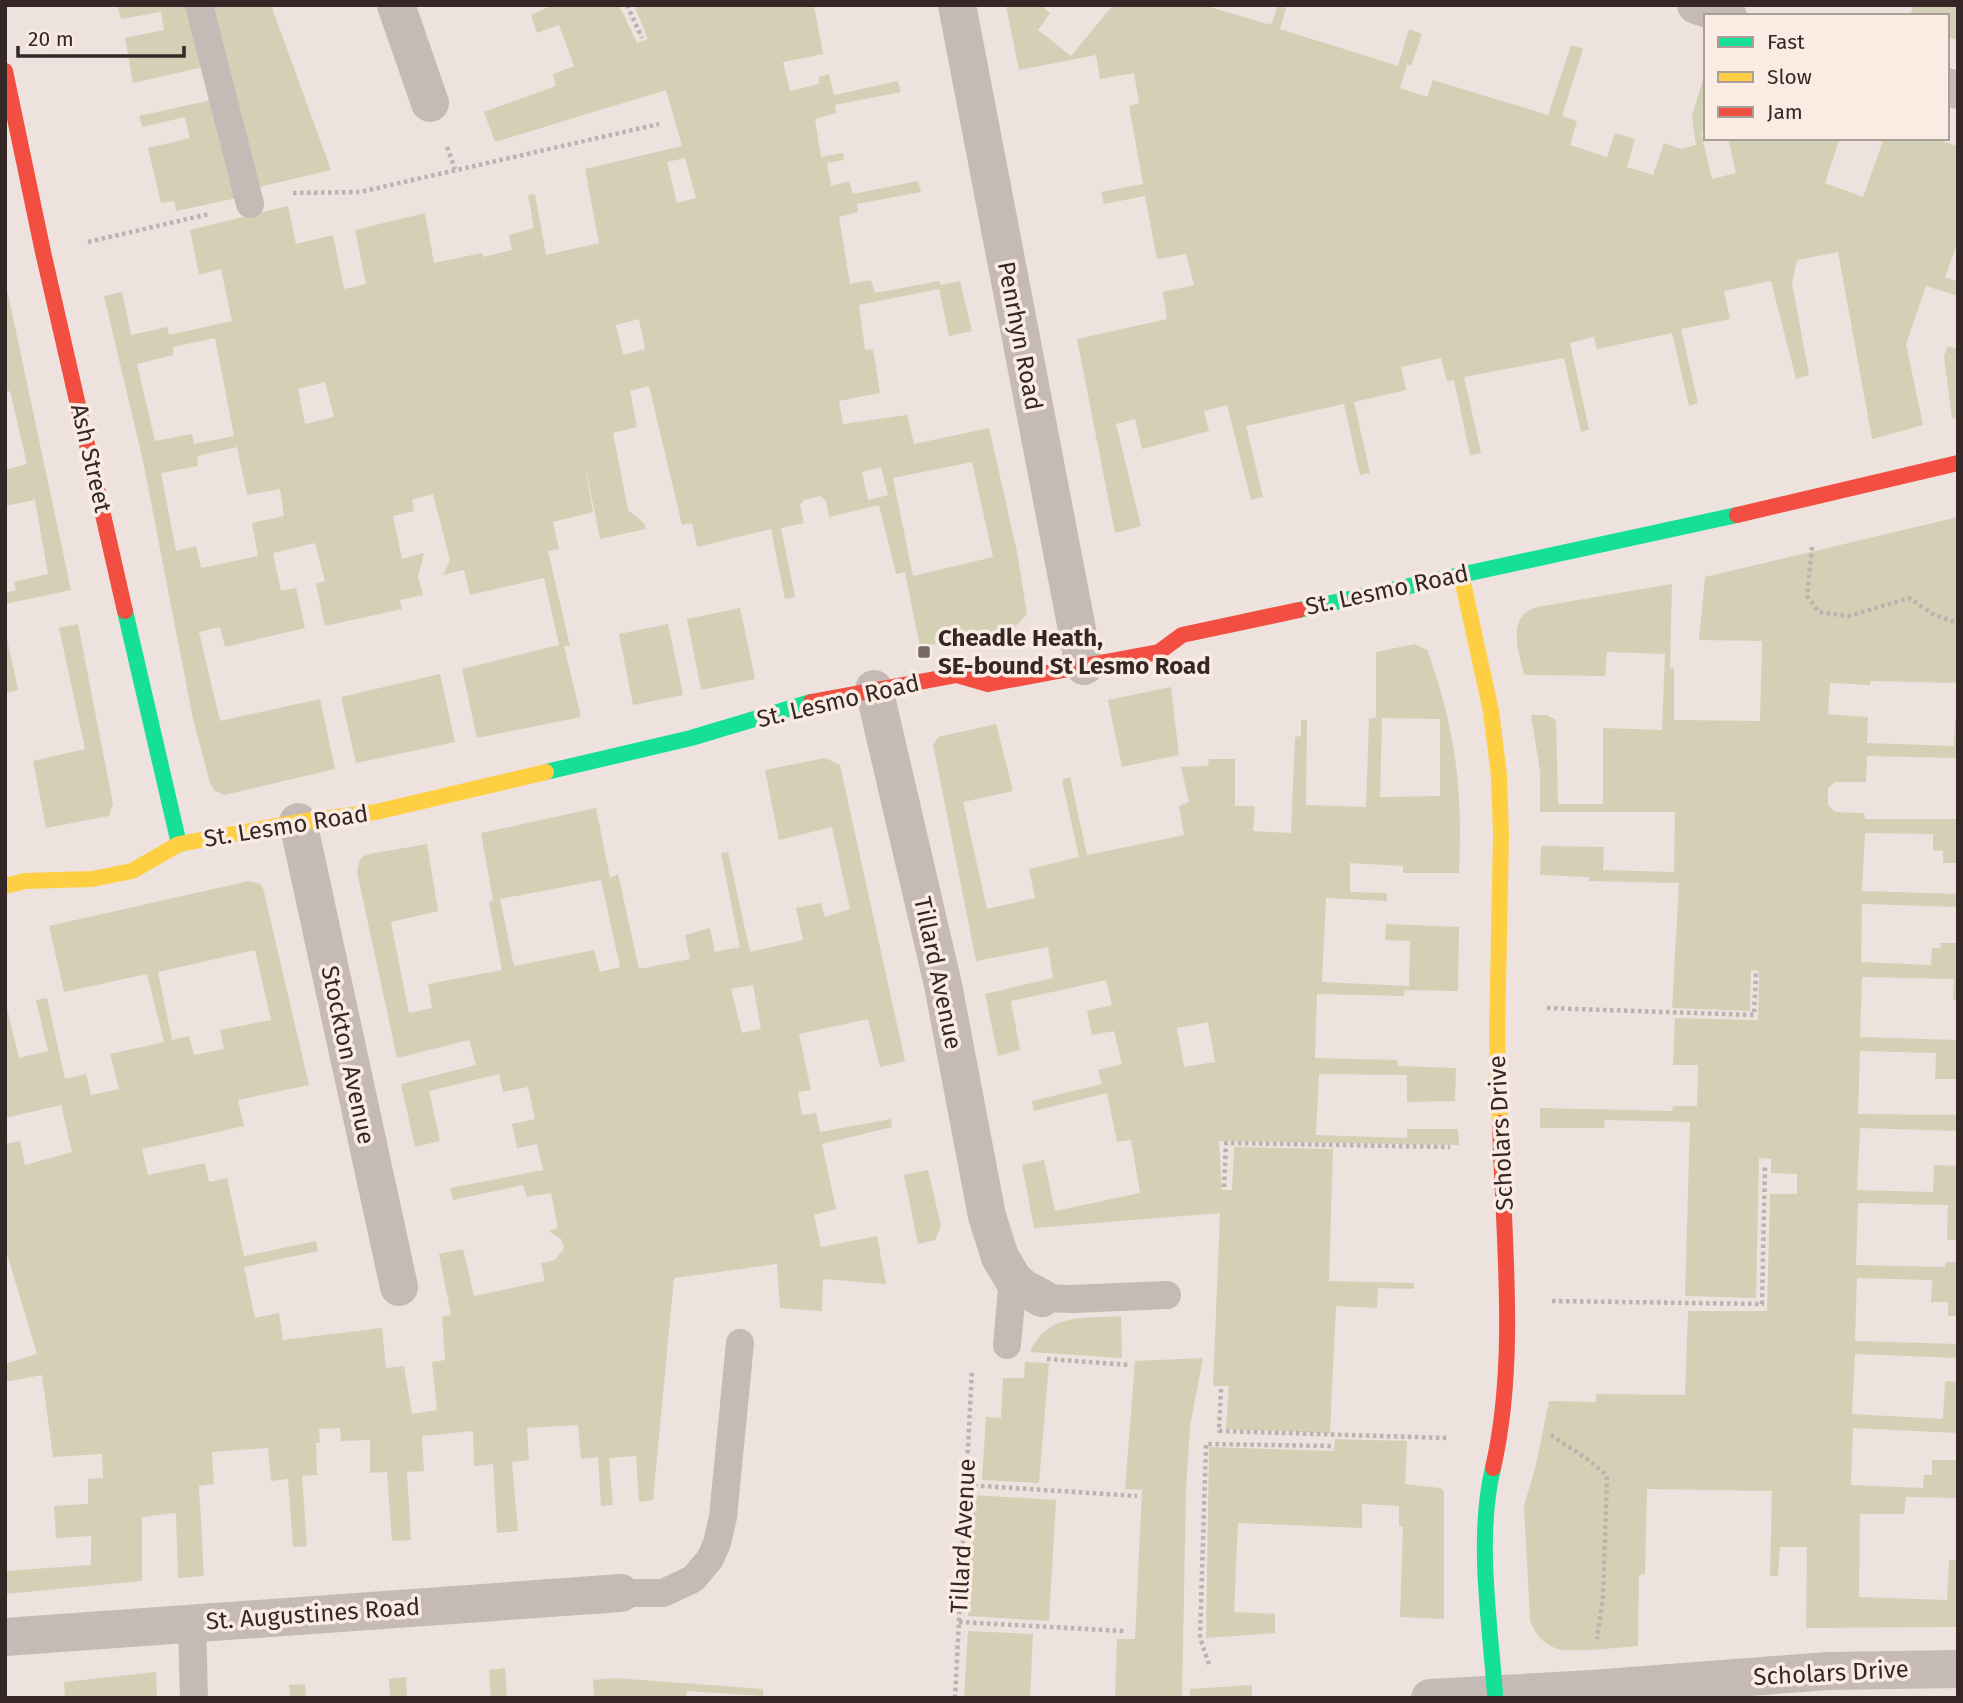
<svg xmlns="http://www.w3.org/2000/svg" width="1963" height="1703" font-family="'Fira Sans',sans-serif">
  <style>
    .green { fill: #d3d0b6; fill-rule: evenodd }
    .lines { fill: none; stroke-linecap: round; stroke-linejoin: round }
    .path { stroke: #bdb2af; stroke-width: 4.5; stroke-dasharray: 3.5 3.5; stroke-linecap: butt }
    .lane { stroke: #c5bab6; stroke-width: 28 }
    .street { stroke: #c5bab6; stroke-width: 38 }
    .fast { stroke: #16e098; stroke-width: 16 }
    .slow { stroke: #ffcf43; stroke-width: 16 }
    .jam { stroke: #f24e42; stroke-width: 16 }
    .poi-dot { fill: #756865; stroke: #faebe3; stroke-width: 2.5 }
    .labels { text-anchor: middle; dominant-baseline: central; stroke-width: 7; stroke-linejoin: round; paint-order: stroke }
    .street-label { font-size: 24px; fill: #352725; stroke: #faebe3 }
    .poi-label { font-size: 24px; font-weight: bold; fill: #352725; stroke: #faebe3; text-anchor: start }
  </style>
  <rect width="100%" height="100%" fill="#ede2dd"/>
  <g class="green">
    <path d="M117,5H186L203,67L133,83L125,38L164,30L161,12L121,19Z"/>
    <path d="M213,5H271L331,170L259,187Z"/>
    <path d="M553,5H619L637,43L648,39L634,5H814L823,54L783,62L790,91L819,84V77L829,74L834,95L898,81L901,92L835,105L836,113L815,119L821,157L843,153L844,160L827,163L831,186L849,181L853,194L918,181L921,192L857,204L858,212L839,217L850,284L871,280L875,293L939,281L941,285L960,281L972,331L949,336L939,289L859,305L865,350L873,349L880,393L839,401L843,424L907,415L914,444L989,428L1017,552L1027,614L1015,627L920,647L905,572L896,574L879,505L829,517L826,501L821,496L804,500L800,505L804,523L781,528L795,597L785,599L771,529L697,547L692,523L682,525L649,386L630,391L637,427L613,433L628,510L644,523L646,529L600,539L584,459L593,512L553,522L559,549L548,551L570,646H564L581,717L477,738L462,669L559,645L544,578L470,595L464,570L443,575L450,560L433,494L412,500L414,511L393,516L402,559L424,553L418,577L423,595L400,600L402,609L325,626L316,584L325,581L315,543L273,553L281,591L296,588L305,628L225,647L220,627L199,632L220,721L320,699L335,769L224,795L214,790L210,783L193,719L143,461L104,296L122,292L131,335L167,327L169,335L232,321L221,269L199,275L190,230L288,206L296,244L333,235L344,289L366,284L355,230L425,213L434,263L482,253L483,257L512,250L509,235L534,228L528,195L535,194L546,255L599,243L585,169L682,146L666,90L495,142L484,112L556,86L553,74L574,66L559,25L537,33L531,15ZM685,158L696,198L677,203L667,162ZM639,319L645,349L623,355L616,325ZM215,338L234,436L194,444L192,434L155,441L137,364L173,355V347ZM325,382L334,417L305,424L298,389ZM237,447L247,495L280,489L284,516L252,523L258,556L201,568L196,546L176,551L161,473L198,466L197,456ZM972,462L993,557L913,576L893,478ZM881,467L888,495L868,500L862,472Z"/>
    <path d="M1006,5H1041L1050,13L1038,30L1071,56L1113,5H1203L1271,25L1278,5H1287L1280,29L1398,66L1409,29L1422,34L1411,66L1407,65L1400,88L1427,97L1433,80L1548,115L1571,45L1583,49L1562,116L1577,121L1570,145L1607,157L1615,133L1635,139L1627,167L1653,175L1664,143L1681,149L1696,145L1692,116L1706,69V131L1701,132L1712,179L1736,173L1728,138H1840L1825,183L1863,197L1884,138H1932L1958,146V242L1945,277L1958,282V296L1926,286L1906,344L1923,425L1872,439L1838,252L1797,260L1792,283L1809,375L1796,379L1771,281L1724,291L1730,319L1681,329L1698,403L1689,406L1672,333L1597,349L1594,337L1570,343L1589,429L1581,432L1564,358L1464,377L1481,453L1470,455L1454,380L1447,381L1441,358L1401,367L1406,390L1354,402L1370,473L1360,475L1344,404L1246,426L1263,497L1251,500L1227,405L1204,411L1209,431L1142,449L1135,419L1116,424L1141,526L1115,533L1077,339L1167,319L1163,292L1194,285L1186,254L1157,259L1145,196L1104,204L1101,192L1143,184L1129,106L1139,103L1134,73L1100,79L1096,55L1019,70Z"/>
    <path d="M1913,5H1958V40L1947,37V16H1910Z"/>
    <path d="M211,100L237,198L176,211L174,201L161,203L148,148L190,138L185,117L142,127L139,116Z"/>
    <path d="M5,280L71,590L5,604V593L16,590L14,582L48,574L35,500L5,506V470L27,464L10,391L5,392Z"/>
    <path d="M1948,346L1958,349V417L1952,419L1944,356Z"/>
    <path d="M1958,517V683L1871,681L1870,685L1830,683L1828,714L1868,717L1867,743L1954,746L1955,719H1958V752L1956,758L1867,756L1866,782H1835L1828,788V805L1835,812L1864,813L1865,819H1958V863H1943V851L1933,850V834L1865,833L1862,891L1958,894V907L1862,904L1861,962L1931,965L1932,948H1941L1940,943H1958V1000H1953L1954,979L1862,977L1860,1037L1958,1040V1079H1935L1936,1053L1860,1051L1858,1114L1958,1115V1131L1860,1128L1857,1190L1933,1192L1934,1165L1958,1166V1240H1947L1948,1205L1858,1203L1856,1265L1945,1267L1946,1262H1958V1316H1948V1302H1931L1932,1280L1857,1278L1855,1341L1958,1344V1358L1855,1354L1852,1414L1943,1419L1945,1381L1958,1382V1433L1853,1428L1851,1485L1923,1488L1924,1475H1932V1460H1958V1498L1906,1497L1904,1514H1860L1859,1597L1947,1600L1949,1560H1958V1627L1806,1628L1807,1547H1780L1778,1576H1770L1772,1491L1647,1489L1645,1574L1639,1575L1638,1646C1621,1647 1568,1654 1555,1648C1542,1643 1536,1634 1530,1621L1524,1506L1536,1465L1549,1401L1596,1402V1394L1685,1395L1688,1311H1767L1770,1194H1797V1174L1771,1173V1159L1759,1158L1756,1298L1685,1296L1690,1122L1605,1120L1604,1128H1540V1108L1672,1111L1673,1106H1697L1698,1065H1673L1675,1018L1758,1020L1759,971L1751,970L1750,1011L1672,1008L1679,883L1589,881V877L1540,875L1541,846L1604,847L1603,870L1674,872L1675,812H1540V771L1531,715H1547L1556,720L1558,804H1603V728L1662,730L1665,654L1607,652L1605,676L1524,675C1519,651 1505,617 1537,607L1672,584L1670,668H1674V720L1760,721L1762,641L1699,640L1705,577Z"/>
    <path d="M740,608L755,679L701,690L687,619Z"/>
    <path d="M78,624L113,804L109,816L46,828L33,761L85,749L59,628Z"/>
    <path d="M668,624L683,695L633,705L619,634Z"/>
    <path d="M5,630L18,690L5,693Z"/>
    <path d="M1415,644L1427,650L1429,655C1456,732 1463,792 1459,873H1403V866L1350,863V892L1387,893V901L1326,898L1322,982L1409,986L1410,941L1385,940L1386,924L1459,927L1458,991L1405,990L1404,996L1317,994L1315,1058L1397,1060L1398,1066L1456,1068L1455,1101L1407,1102V1075L1319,1074L1316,1135L1407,1138V1129H1458L1459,1145L1219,1141L1222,1190H1232L1234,1147L1333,1149L1329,1281L1414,1283V1289L1378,1288L1377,1308L1336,1306L1330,1433L1226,1429L1229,1386H1213L1220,1213L1034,1228L1022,1165L1044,1160L1055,1211L1140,1193L1131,1140L1117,1142L1107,1093L1034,1111L1032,1101L1102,1084L1098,1070L1122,1064L1114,1031L1092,1035L1087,1011L1112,1005L1106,980L1011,1001L1020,1050L998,1056L985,994L1053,978L1048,947L976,961L933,745L938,737L996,724L1013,791L963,802L987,909L1035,898L1029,869L1079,857L1062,780L1070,777L1087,855L1184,835L1179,806L1189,802L1181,767L1208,766L1209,759H1235V806H1255L1253,831L1291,833L1295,737L1301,736V720H1307L1306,805L1366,807L1369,719L1376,717V652ZM1382,718L1440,719V796L1380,797ZM1208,1022L1215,1062L1184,1067L1177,1028Z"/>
    <path d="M440,674L455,742L356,763L341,697Z"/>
    <path d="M1171,687L1179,755L1122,767L1108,700Z"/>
    <path d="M825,758L840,765L905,1061L880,1067L868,1019L799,1034L811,1090L798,1092L802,1115L816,1113L820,1132L891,1119L892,1127L822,1144L836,1209L814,1215L821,1247L877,1236L886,1284L823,1279L822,1311L780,1308L777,1264L674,1278L653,1500L639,1502L636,1456L609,1458L613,1505L601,1506L598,1457L581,1459L578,1425L527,1428L529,1460L512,1462L518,1531L497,1533L493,1464L474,1466L473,1431L422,1436L424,1471L407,1472L411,1540L392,1541L387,1472L370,1473V1440L341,1441L340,1428L319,1429L320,1443H316L317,1475L302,1476L307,1546L293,1547L288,1479L271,1481L268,1448L212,1452L214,1484L199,1486L204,1576L178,1578L176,1513L142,1517V1581L5,1594V1571L91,1565V1536L56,1538L54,1506L88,1504V1479L103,1478L102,1454L53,1457L42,1375L5,1382V1364L37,1354L8,1257H5V1144L20,1141L25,1165L72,1152L61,1105L5,1118V1000L19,1058L48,1051L36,1000L47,998L65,1079L86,1074L91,1095L119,1089L110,1054L164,1042L147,974L64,992L49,926L249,881L260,884L263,888L309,1085L238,1100L244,1126L142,1149L148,1175L205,1163L209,1182L227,1178L244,1256L316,1241L318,1251L244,1267L255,1318L279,1313L283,1340L382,1328L386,1368L404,1366L412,1414L437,1410L432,1362L445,1360L442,1317L451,1315L439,1254L463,1249L474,1296L545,1281L541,1263L555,1260L564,1248L561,1239L549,1231L558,1228L551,1193L527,1197L523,1185L453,1200L450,1188L543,1170L537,1144L517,1148L512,1124L535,1119L528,1087L503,1092L499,1074L429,1091L440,1141L415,1147L401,1084L476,1065L469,1040L397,1058L357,872L359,862L362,857L369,854L427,844L438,911L391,922L409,1013L432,1008L428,984L502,970L489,902L493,900L481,833L596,808L610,878L618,874L639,969L690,959L685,935L710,928L715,952L740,947L721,853L728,852L750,952L803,940L796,908L821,903L825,917L850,909L832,827L779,840L765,770ZM601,880L620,967L600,972L594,950L514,966L500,899ZM255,950L271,1020L220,1030L224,1049L194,1055L189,1036L172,1040L158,972ZM753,985L761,1029L742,1033L731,989Z"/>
    <path d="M928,1170L941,1226L935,1240L918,1244L904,1175Z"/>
    <path d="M1121,1316L1122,1358L1030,1352C1048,1312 1084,1319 1121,1316Z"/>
    <path d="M1203,1358L1190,1426L1186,1490L1182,1698H1115L1117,1639H1135L1142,1490L1125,1489L1135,1361Z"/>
    <path d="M1025,1362L1049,1363L1039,1483L982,1480L986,1417L1001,1418L1003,1378H1024Z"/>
    <path d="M1335,1439L1407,1441L1405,1484L1440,1488L1444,1491V1619L1400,1617L1403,1527L1399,1526V1506L1362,1504V1528L1238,1523L1234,1612L1275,1614V1633L1206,1638L1209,1447L1334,1451Z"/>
    <path d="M974,1495L1056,1500L1049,1621L968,1616Z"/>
    <path d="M968,1631L1033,1634L1030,1698H964Z"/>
    <path d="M505,1668L507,1698H491L489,1670Z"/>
    <path d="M156,1672L157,1698H65L64,1682Z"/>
    <path d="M406,1677L407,1698H390L389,1679Z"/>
    <path d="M615,1678L763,1689V1696L687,1691L686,1698H594L593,1680Z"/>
    <path d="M305,1684L306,1698H290L289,1685Z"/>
    <path d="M1252,1685V1698H1190V1689Z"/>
  </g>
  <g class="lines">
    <g class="path">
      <path d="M627,5L642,38"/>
      <path d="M447,147L455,169"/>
      <path d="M293,193L360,192L659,124"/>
      <path d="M88,242L209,214"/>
      <path d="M1812,547L1807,596L1819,612L1849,616L1909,598L1934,615L1958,623"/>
      <path d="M1547,1008L1754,1015L1756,973"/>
      <path d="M1224,1187L1226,1143L1450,1147"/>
      <path d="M1552,1301L1762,1304L1765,1164"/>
      <path d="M1047,1359L1130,1365"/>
      <path d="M1221,1389L1219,1431L1448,1438"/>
      <path d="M1551,1435L1590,1461L1607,1476L1603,1597L1597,1639"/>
      <path d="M967,1485L1137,1496"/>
      <path d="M959,1622L1124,1631"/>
      <path d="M1209,1664L1200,1638L1206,1444L1333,1446"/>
      <path d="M955,1698L972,1370"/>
    </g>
    <g class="lane">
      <path d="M199,5L250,204"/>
      <path d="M1042,1298L1072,1299L1167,1295"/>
      <path d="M1007,1345L1013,1279"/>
      <path d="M621,1593H663L693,1579L710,1559L717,1543L723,1517L740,1343"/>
      <path d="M192,1623L194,1698"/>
    </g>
    <g class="street">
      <path d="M396,5L430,103"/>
      <path d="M957,5L1084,666"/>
      <path d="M1696,5L1728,16"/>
      <path d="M1947,87L1958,90"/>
      <path d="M874,689L943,985L987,1216L1000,1257L1013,1279L1023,1288L1042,1298"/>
      <path d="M298,822L399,1287"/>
      <path d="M5,1637L621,1593"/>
      <path d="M1430,1698L1592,1689L1828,1671L1958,1669"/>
    </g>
    <g class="fast">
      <path d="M1299,610L1737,515"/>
      <path d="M125,611L179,844"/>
      <path d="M546,772L691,738L811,702"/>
      <path d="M1493,1468C1476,1538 1490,1623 1495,1694"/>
    </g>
    <g class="slow">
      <path d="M1461,574L1491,711L1499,776L1501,834L1497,1038L1500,1123"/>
      <path d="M5,886L25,881L92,879L132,871L179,844L298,822L376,812L546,772"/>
    </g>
    <g class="jam">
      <path d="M5,71L43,252L125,611"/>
      <path d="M1737,515L1958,463"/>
      <path d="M811,702L957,675L988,684L1159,652L1182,635L1299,610"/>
      <path d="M1493,1468C1518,1360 1503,1234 1500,1123"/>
    </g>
  </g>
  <rect class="poi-dot" x="917" y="645" width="14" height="14" rx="3.5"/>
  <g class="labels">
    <g class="street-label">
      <text transform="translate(1020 336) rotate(79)">Penrhyn Road</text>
      <text transform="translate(91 458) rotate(77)">Ash Street</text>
      <text transform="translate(1387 590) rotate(-12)">St. Lesmo Road</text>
      <text transform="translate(838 701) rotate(-13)">St. Lesmo Road</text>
      <text transform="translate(286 826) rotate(-9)">St. Lesmo Road</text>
      <text transform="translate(938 973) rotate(78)">Tillard Avenue</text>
      <text transform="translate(348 1055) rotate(78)">Stockton Avenue</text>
      <text transform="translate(1501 1133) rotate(-93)">Scholars Drive</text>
      <text transform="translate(963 1536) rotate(-87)">Tillard Avenue</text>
      <text transform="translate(313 1614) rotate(-4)">St. Augustines Road</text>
      <text transform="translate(1831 1673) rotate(-3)">Scholars Drive</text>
    </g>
    <g class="poi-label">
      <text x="938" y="638">Cheadle Heath,<tspan x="938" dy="28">SE-bound St Lesmo Road</tspan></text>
    </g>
  </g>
  <rect width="1963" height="1703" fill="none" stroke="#352725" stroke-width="14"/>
  <rect x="1704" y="14" width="245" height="126" fill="#faebe3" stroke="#ab9d97" stroke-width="2"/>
  <rect x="1718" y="37" width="35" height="10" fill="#16e098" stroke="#ab9d97" stroke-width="2"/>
  <text x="1767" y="49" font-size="21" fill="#352725">Fast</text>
  <rect x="1718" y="72" width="35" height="10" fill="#ffcf43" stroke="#ab9d97" stroke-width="2"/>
  <text x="1767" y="84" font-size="21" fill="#352725">Slow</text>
  <rect x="1718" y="107" width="35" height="10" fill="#f24e42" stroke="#ab9d97" stroke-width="2"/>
  <text x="1767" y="119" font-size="21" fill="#352725">Jam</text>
  <path d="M18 46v10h166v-10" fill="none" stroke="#352725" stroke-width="3.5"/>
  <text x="28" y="46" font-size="21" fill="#352725" stroke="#faebe3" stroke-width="5" paint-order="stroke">20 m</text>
</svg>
